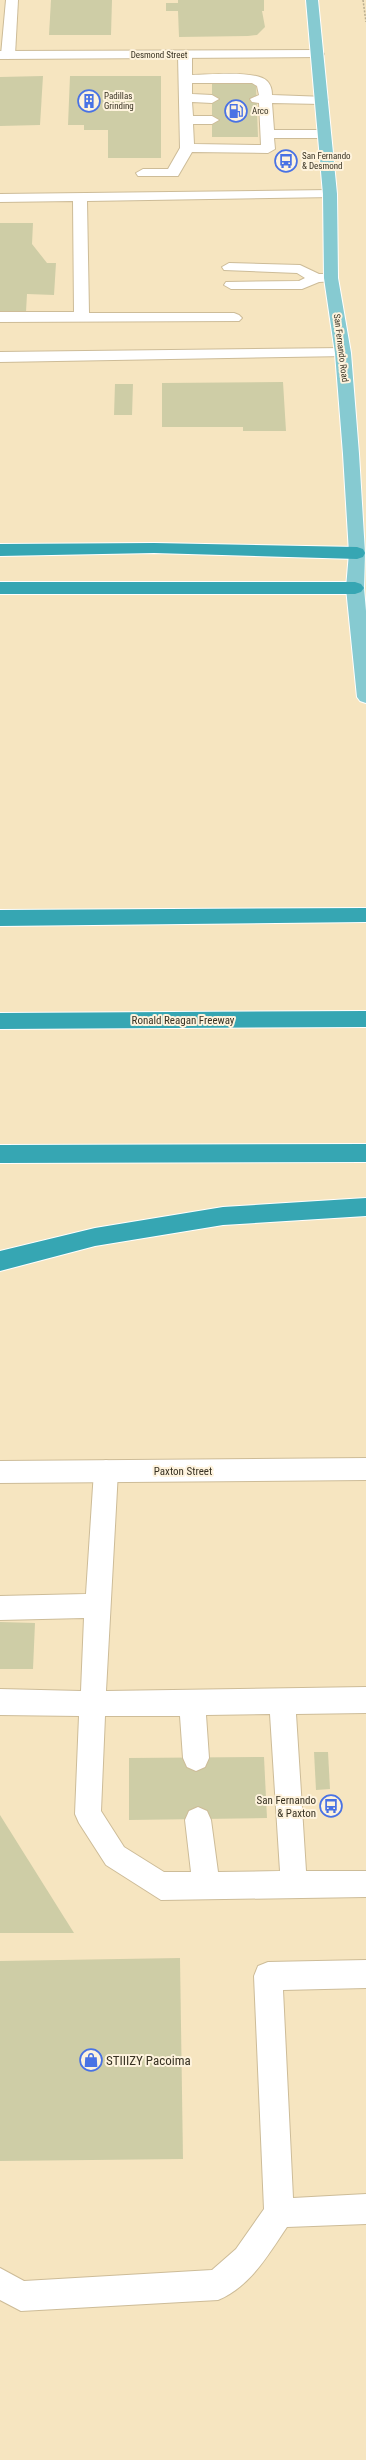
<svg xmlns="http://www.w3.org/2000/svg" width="366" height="2460" font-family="'Roboto Condensed',sans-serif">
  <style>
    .building { fill: #cecda6 }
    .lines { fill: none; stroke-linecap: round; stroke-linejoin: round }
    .lane-casing { stroke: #cdbc98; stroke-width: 2 }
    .street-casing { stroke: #cdbc98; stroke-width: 2 }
    .secondary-casing { stroke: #cdbc98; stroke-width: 2 }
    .primary-casing { stroke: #fff; stroke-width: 2 }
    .highway-casing { stroke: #fff; stroke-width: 2 }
    .path { stroke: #baad8f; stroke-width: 1.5; stroke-dasharray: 2 1.5; stroke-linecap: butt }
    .lane { fill: #fff; fill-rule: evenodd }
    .street { fill: #fff; fill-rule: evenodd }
    .secondary { fill: #fff; fill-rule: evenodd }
    .primary { fill: #86cad1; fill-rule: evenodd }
    .highway { fill: #36a6b3; fill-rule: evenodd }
    .labels { text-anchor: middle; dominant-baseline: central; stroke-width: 4; stroke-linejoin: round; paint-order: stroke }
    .far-street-label { font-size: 9px; fill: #383223; stroke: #fef3dd }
    .far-poi-label { font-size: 9px; fill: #383223; stroke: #fef3dd; text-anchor: start }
    .street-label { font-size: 11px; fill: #383223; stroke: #fef3dd }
    .poi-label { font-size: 11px; fill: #383223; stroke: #fef3dd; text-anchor: end }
    .near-poi-label { font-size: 13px; fill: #383223; stroke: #fef3dd; text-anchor: start }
  </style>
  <rect width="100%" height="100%" fill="#f6e5c0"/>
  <g class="building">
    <path d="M51,0H112L111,35H49Z"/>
    <path d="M178,0H264V11H262L265,27L257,35L248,36L179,37L178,11H166V3H178Z"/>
    <path d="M43,76L40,125L0,126V77Z"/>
    <path d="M70,76H161V158H108V130H84V125H68Z"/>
    <path d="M212,84H256L258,137H212Z"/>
    <path d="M0,223H33L32,244L47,263H56L54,295L27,294L26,312H0Z"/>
    <path d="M283,382L286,431H243V427H162V383Z"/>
    <path d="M115,384H133L132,415H114Z"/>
    <path d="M0,1622L35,1623L33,1669H0Z"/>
    <path d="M314,1752H328L330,1789L316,1790Z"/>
    <path d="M264,1757L267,1818L129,1820V1758Z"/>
    <path d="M0,1815L74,1933H0Z"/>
    <path d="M180,1958L183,2159L0,2161V1961Z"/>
  </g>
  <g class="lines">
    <g class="lane-casing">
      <g id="lane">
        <path d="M6,0H18L15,55L8,59L1,55Z"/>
        <path d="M185,51L192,55V75C208,75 256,70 267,81C271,85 272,90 272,95L326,97L328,100L326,103L321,104L272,103L274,130H324L331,134L324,138H274L275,149L268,153L192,152L178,176H138L136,173L143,169H168L180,148L178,55ZM192,83H252L257,86L259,95L250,99L252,102L259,103L261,145L194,144L193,124H212L219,120L212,116H193L192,102L212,103L219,99L212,95L192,94Z"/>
        <path d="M330,190L337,194L335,197L87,201L89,313H234L239,315L242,318L239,321L0,322V312H74L73,201L0,202V194Z"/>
        <path d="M229,263L300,265L319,274H331L338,278L336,281L319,282L302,289H231L224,285L226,282L299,281L305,278L297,273L224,270L222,267Z"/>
        <path d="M343,348L351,353L348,356L0,362V352Z"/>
        <path d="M106,1460L114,1463L118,1471L106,1691L366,1687V1713L296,1714L306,1871H366V1897L161,1900L106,1865L79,1823L75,1814L79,1716L0,1715V1689L81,1691L84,1618L0,1620V1596L86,1594L94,1471L98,1463ZM270,1714L280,1871L218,1872L211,1820L207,1811L198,1807L189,1811L185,1820L191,1872H164L124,1847L101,1811L105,1716H180L183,1758L187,1767L196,1771L205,1767L209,1758L206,1715Z"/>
        <path d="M366,1960V1988L283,1990L293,2198L366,2194V2224L287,2227C268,2255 250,2287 218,2300L21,2311L0,2300V2268L24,2281L212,2270L236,2249L264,2209L254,1976L258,1966L268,1962Z"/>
      </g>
    </g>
    <g class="street-casing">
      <path id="street" d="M317,50L322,51L324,54L322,57L0,59V51Z"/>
    </g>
    <g class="secondary-casing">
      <path id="secondary" d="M366,1458V1480L0,1483V1461Z"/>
    </g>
    <g class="primary-casing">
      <path id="primary" d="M306,0H318L337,194L338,278L351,353L359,454L365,553L364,588L366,611V703L360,701L357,697L346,588L349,553L343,454L335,353L324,278L323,194Z"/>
    </g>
    <g class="highway-casing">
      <g id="highway">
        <path d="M154,543L357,547L363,549L365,553L363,557L357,559L154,553L0,556V544Z"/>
        <path d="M0,582H355L361,584L364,588L361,592L355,594H0Z"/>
        <path d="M366,908V922L0,926V910Z"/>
        <path d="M366,1011V1027L0,1029V1013Z"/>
        <path d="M366,1144V1162L0,1163V1145Z"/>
        <path d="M366,1198V1216L223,1225L95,1246L0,1271V1251L95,1228L223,1207Z"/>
      </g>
    </g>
    <path class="path" d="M363,0L366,22"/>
    <use href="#lane" class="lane"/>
    <use href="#street" class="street"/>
    <use href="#secondary" class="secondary"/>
    <use href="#primary" class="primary"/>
    <use href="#highway" class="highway"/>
  </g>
  <defs>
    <g id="building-ring" transform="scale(1.15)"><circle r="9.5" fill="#fef3dd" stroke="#4972e4" stroke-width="1.5"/><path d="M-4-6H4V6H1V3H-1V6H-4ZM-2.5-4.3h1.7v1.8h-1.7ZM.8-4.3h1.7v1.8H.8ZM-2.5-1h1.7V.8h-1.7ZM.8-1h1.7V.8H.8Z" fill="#4972e4"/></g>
    <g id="fuel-ring" transform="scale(1.15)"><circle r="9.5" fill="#fef3dd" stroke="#4972e4" stroke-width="1.5"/><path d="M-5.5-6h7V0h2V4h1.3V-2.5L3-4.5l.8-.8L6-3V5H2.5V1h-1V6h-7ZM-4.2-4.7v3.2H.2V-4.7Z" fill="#4972e4"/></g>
    <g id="bus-ring" transform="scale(1.15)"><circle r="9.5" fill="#fef3dd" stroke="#4972e4" stroke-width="1.5"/><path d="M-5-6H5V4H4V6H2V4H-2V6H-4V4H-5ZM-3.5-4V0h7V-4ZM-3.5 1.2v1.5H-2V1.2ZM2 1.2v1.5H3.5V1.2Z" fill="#4972e4"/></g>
    <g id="shop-ring" transform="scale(1.15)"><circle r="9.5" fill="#fef3dd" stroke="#4972e4" stroke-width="1.5"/><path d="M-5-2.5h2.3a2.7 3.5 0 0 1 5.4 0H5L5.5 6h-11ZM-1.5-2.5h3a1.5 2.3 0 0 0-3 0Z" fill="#4972e4"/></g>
  </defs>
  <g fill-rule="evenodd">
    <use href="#building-ring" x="89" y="101"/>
    <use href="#fuel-ring" x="236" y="111"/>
    <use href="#bus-ring" x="286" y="161"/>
    <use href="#bus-ring" x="331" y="1806"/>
    <use href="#shop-ring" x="91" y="2060"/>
  </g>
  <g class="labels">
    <g class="far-street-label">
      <text x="159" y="55">Desmond Street</text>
      <text transform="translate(341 348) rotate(83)">San Fernando Road</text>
    </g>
    <g class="far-poi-label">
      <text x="104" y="96">Padillas<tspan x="104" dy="10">Grinding</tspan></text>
      <text x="252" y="111">Arco</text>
      <text x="302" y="156">San Fernando<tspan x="302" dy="10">&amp; Desmond</tspan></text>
    </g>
    <g class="street-label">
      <text x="183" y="1020">Ronald Reagan Freeway</text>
      <text x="183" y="1471">Paxton Street</text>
    </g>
    <g class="poi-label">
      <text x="316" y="1800">San Fernando<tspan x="316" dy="13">&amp; Paxton</tspan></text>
    </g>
    <g class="near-poi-label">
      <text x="106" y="2060">STIIIZY Pacoima</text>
    </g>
  </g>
</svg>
